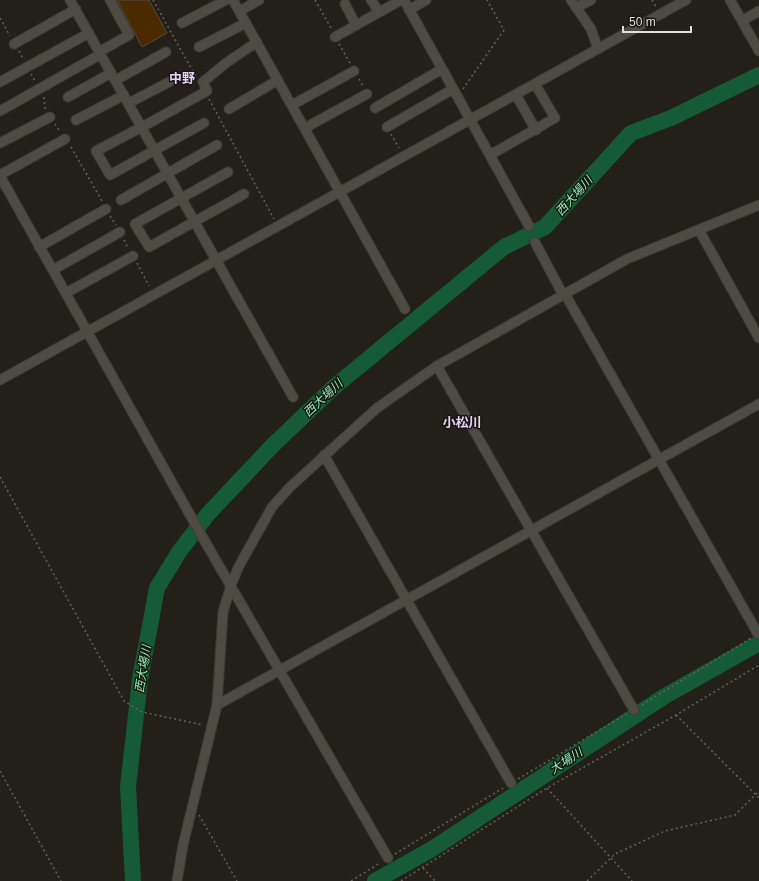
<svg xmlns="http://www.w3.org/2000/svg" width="759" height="881" font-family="Helvetica,'Noto Sans JP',sans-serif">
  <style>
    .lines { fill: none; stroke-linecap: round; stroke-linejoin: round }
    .river { stroke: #155c36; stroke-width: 16 }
    .building { fill: #4c2a00; stroke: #524b45 }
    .minor-casing { stroke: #3e3c37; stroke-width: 11 }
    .path { stroke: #63615b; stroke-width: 1.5; stroke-dasharray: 2 3; stroke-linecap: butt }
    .minor { stroke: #4e4b43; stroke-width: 9 }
    .labels { text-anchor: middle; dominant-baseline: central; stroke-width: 3; stroke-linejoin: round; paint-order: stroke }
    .water-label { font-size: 12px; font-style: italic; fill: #90eeb2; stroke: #18160f }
    .quarter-label { font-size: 13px; font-weight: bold; fill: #e2d1fb; stroke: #18160f }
  </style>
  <rect width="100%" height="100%" fill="#222018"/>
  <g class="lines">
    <g class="river">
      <path d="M133,881L128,787L140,679L157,588L179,552L208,514L273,445L334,387L504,247L545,227L631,133L671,118L759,75"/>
      <path d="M375,881L432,849L665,696L759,643"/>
    </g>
  </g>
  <path class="building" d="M117,0H149L167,33L142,47Z"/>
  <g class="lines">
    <g class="minor-casing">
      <g id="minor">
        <path d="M70,0L293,397"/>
        <path d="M233,0L405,309"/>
        <path d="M371,0L379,12"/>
        <path d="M404,0L529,226"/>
        <path d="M571,0L591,29L598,49"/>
        <path d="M730,0L759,51"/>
        <path d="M345,4L356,25"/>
        <path d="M576,8L591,0"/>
        <path d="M409,10L426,0"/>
        <path d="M240,11L259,0"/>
        <path d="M742,21L759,11"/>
        <path d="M182,23L226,0"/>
        <path d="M335,37L401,0"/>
        <path d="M14,44L76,9"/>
        <path d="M199,47L246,23"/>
        <path d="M99,52L129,35L110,0"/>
        <path d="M116,80L166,52"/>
        <path d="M0,82L89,33"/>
        <path d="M516,95L536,130"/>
        <path d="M68,97L111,73"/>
        <path d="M129,103L171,81"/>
        <path d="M292,105L354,71"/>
        <path d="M375,108L442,69"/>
        <path d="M229,109L278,80"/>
        <path d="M0,111L101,54"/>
        <path d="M76,120L124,95"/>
        <path d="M204,123L110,175L96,151L142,127L207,91L203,82L226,63L257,42"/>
        <path d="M387,127L453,89"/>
        <path d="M305,128L367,94"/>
        <path d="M0,143L50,117"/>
        <path d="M490,155L555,118L535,84"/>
        <path d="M228,172L135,224L149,247L244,194"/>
        <path d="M0,175L65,139"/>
        <path d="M0,176L203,538L388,858"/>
        <path d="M121,200L217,145"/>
        <path d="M699,230L759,338"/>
        <path d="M535,242L563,295"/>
        <path d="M39,247L106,209"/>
        <path d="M53,270L120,232"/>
        <path d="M66,293L133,256"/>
        <path d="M565,294L758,634"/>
        <path d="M437,366L634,710"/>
        <path d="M0,380L686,0"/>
        <path d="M324,455L511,783"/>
        <path d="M217,705L759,404"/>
        <path d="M177,881L183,845L217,705L223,612L231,585L239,566L272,507L290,487L377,408L437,366L627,259L759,205"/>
      </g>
    </g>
    <g class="path">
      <path d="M153,0L196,77"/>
      <path d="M315,0L331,28"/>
      <path d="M652,0L656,7"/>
      <path d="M0,18L10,36"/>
      <path d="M339,44L350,63"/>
      <path d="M19,51L23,59"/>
      <path d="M31,74L35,81"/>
      <path d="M359,79L363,86"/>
      <path d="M463,89L504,30L487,0"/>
      <path d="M44,97L45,109"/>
      <path d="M209,99L274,219"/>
      <path d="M55,124L60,132"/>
      <path d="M391,134L399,148"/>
      <path d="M71,147L102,201"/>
      <path d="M110,216L116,225"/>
      <path d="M124,240L128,248"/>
      <path d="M137,263L149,286"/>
      <path d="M0,477L124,701L142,712L203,725"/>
      <path d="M642,705L751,638"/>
      <path d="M676,715L759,798"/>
      <path d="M0,771L61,881"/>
      <path d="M518,779L626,714"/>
      <path d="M547,788L632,881"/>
      <path d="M199,815L237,881"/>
      <path d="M395,854L503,788"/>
      <path d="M423,868L435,881"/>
      <path d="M351,881L380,863"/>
      <path d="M401,881L547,788L676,715L759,665"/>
      <path d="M587,881L615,854L665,831L735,815L759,791"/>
    </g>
    <use href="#minor" class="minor"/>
  </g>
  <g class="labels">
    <g class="water-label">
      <text transform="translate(574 196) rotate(-48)">西大場川</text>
      <text transform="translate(323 398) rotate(-43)">西大場川</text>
      <text transform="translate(143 669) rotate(-81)">西大場川</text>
      <text transform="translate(566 761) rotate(-33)">大場川</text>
    </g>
    <g class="quarter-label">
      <text x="182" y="78">中野</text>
      <text x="462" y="422">小松川</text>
    </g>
  </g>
  <path d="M623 26v6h68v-6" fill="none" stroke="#dfddd8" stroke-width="2"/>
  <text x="629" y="26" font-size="12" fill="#dfddd8" stroke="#18160f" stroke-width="3" paint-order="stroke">50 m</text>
</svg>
